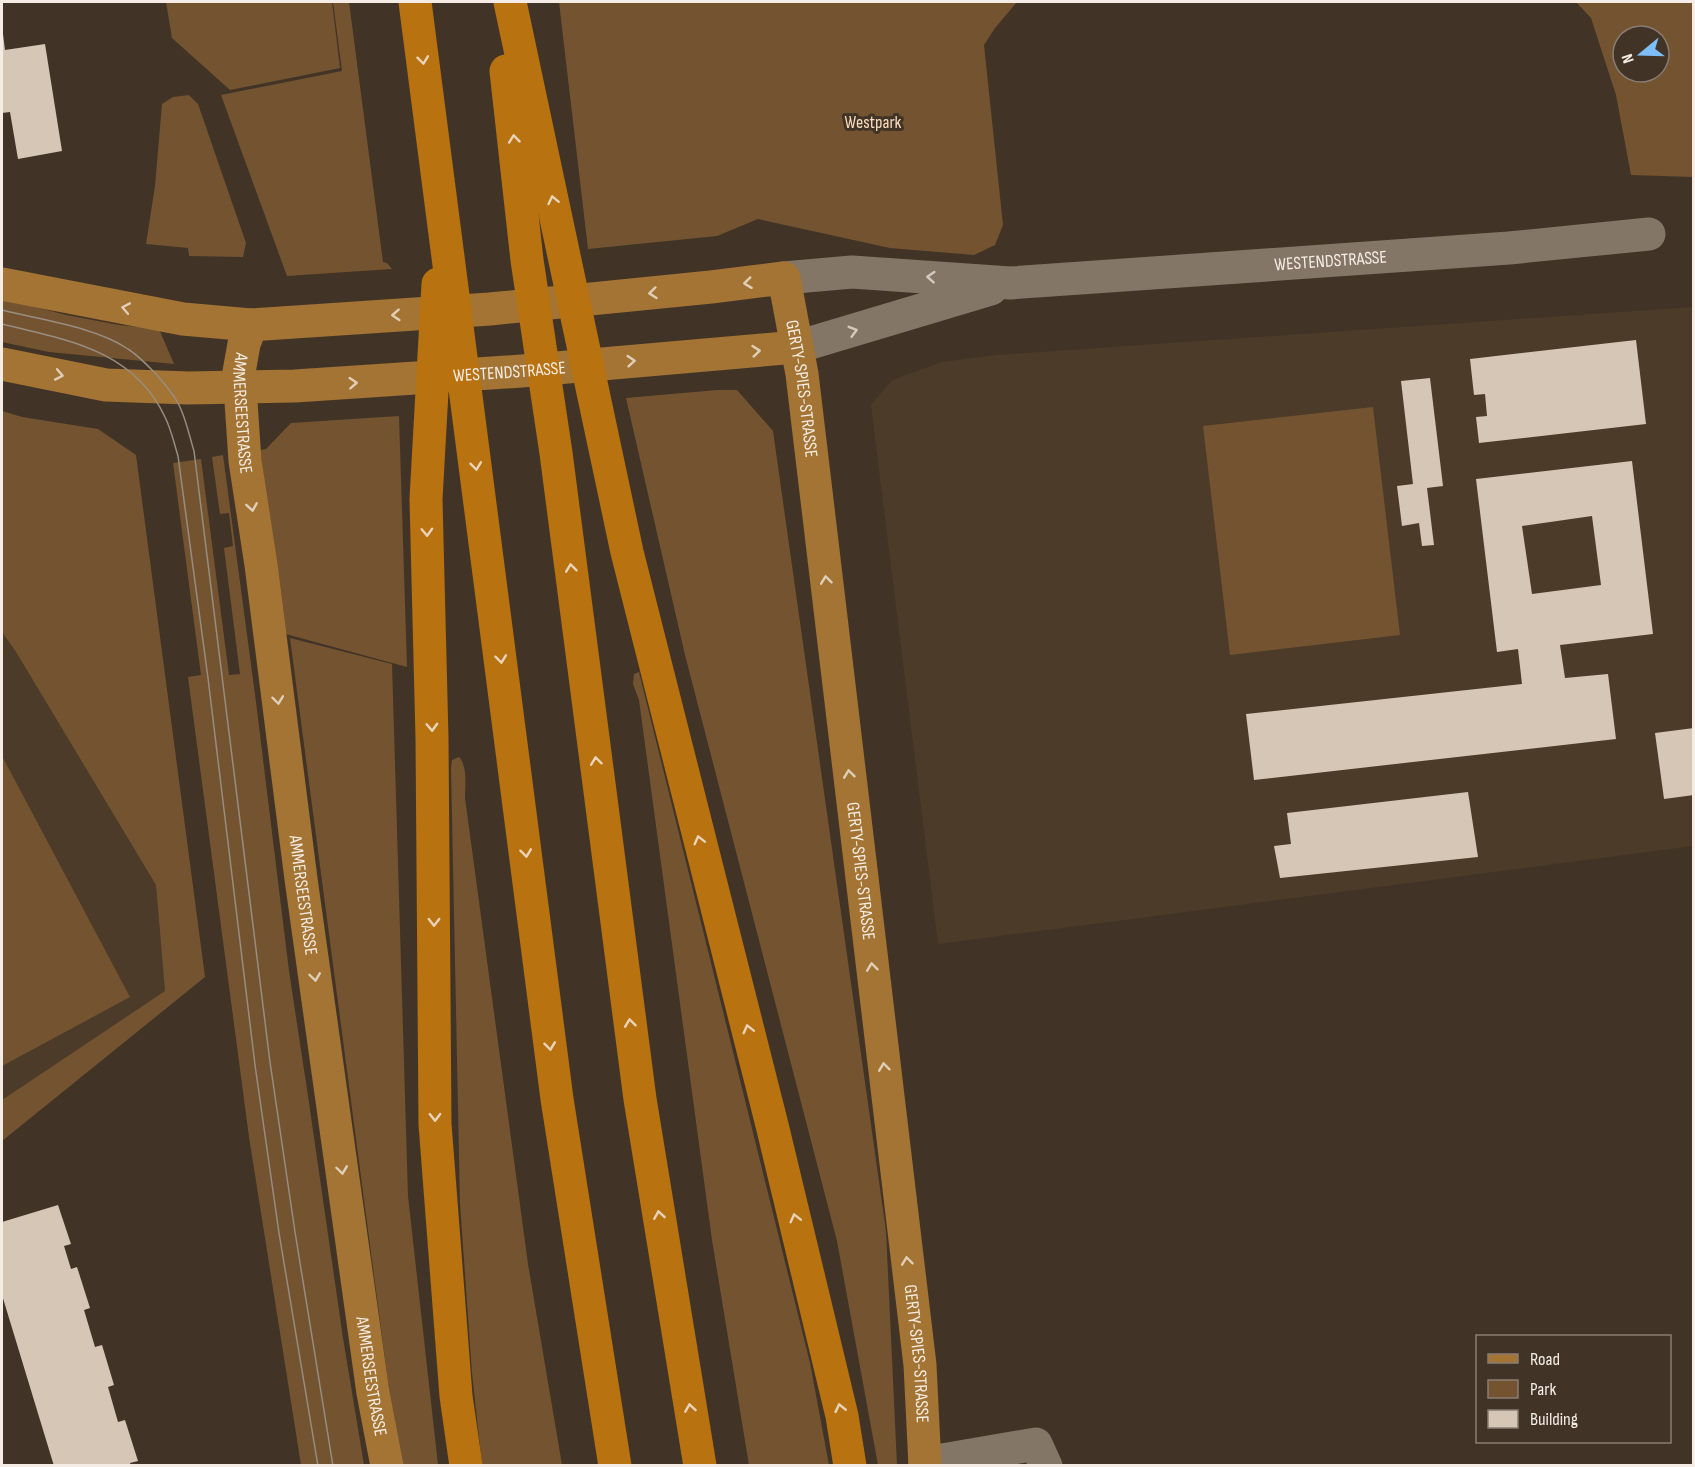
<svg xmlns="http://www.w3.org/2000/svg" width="1695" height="1467" font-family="'Sofia Sans Condensed',sans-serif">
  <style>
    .built { fill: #4d3b29 }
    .green { fill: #745330; fill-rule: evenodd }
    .building { fill: #d6c6b6; fill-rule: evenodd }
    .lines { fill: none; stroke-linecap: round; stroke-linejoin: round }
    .minor { stroke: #847667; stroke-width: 33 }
    .major { stroke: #a37433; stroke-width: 33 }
    .highway { stroke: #b87210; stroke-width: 33 }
    .tram { stroke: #978d82; stroke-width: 1.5 }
    .oneway { stroke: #e9d4ba }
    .oneway2 { stroke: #d3c9bf }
    .oneway3 { stroke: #e0cfb8 }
    .labels { text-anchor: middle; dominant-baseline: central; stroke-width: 6; stroke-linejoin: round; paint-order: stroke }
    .park-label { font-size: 18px; fill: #fbdbbc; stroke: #413427 }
    .street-label { font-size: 18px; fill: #f5ede5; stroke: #413427 }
  </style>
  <rect width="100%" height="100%" fill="#413427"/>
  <g class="built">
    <path d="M1693,307V846L938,944L871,405L892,380L942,362L997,355Z"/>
    <path d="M2,632L16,652L156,885L165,991L2,1100Z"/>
  </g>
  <g class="green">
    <path d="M166,2H332L340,68L230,90L172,38Z"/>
    <path d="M333,2H349L383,262L387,263L392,269L287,276L221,95L342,71Z"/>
    <path d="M559,2H1017L995,28L984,45L1003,225L995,245L974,255L890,248L758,219L717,236L588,249Z"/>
    <path d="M1576,2H1693V177L1631,175L1616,95L1591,18ZM1623,36H1659V72H1623Z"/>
    <path d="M189,95L198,104L246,243L243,257L189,256L188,248L146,244L155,186L162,104L173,97Z"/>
    <path d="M2,298L66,315L119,325L159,329L174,364L49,352L2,342Z"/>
    <path d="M717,390H737L773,431L886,1231L897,1465H878L837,1241L685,655L626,398Z"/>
    <path d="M1373,407L1400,635L1230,655L1203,426Z"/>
    <path d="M2,411L22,417L98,429L136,455L205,977L2,1141V1100L165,991L156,885L16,652L2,632Z"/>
    <path d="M399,416L407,667L282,633L260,450L266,449L291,423Z"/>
    <path d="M223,455L256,702L289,971L308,1096L343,1338L364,1465H301L249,1137L188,677L201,675L173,463L201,459L229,675L240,674L224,548L233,546L229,513L220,514L212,457Z"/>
    <path d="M290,638L392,664L408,1196L438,1465H403L390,1397Z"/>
    <path d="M639,672L810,1363L829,1465H749L712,1240L639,700L633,684L634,674Z"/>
    <path d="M2,756L130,997L2,1066Z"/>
    <path d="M459,757C468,767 465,786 465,798L528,1264L562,1465H482L472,1373L460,1203L451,768L452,760Z"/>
  </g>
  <g class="building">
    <path d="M2,34H3L5,50L45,44L62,151L18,159L10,112L2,113Z"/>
    <path d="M1636,340L1646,424L1479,443L1476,417L1487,416L1485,394L1474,395L1470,359Z"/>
    <path d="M1430,378L1443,486L1427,488L1434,545L1422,546L1419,523L1402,526L1397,486L1413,484L1401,381Z"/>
    <path d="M1632,461L1653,634L1560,645L1565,678L1608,674L1616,739L1254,780L1246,714L1522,684L1518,649L1497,652L1476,479ZM1592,516L1601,585L1532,594L1522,526Z"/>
    <path d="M1694,728V795L1664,799L1655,733Z"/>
    <path d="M1468,792L1478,857L1280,878L1274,846L1291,844L1287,813Z"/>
    <path d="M58,1205L71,1244L64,1246L71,1269L77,1267L90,1308L84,1310L95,1347L102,1345L114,1385L108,1387L118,1422L125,1420L138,1461L130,1463L131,1466H54L2,1295V1222Z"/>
  </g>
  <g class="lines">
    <g class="minor">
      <path id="s1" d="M784,278L852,272L1010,283L1509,248L1649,234"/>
      <path d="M797,347L991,289"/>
      <path d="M925,1463L1036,1444L1046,1466"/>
    </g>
    <g class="major">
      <path id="s2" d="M2,284L183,319L251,325L490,309L711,287L784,278L802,374L920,1365L925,1466"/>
      <path id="s3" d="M251,325L244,344L239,372L245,461L261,565L301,879L373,1393L387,1466"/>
      <path id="s4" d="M2,364L106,385L188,388L295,386L522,371L797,347"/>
    </g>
    <g class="highway">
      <path d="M415,2L557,1099L615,1466"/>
      <path d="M510,2L627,552L772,1125L842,1416L850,1466"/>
      <path d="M506,71L527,260L556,453L640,1099L700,1466"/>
      <path d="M438,284L426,499L432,738L435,1124L456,1396L466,1466"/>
    </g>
    <g class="tram">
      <path d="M2,310C40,320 96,327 128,349C139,356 147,365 156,374C164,383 172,392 178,403C186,418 189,435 194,451L270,1062L295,1232L333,1466"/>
      <path d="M2,324C66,340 133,349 165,417C171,429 174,443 178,456L208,678L255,1065L279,1233L318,1466"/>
    </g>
  </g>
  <defs><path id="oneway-chevron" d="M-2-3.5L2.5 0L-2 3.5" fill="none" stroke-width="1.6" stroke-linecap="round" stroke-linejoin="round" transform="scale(1.5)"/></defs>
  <g class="oneway">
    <use href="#oneway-chevron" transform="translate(423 60) rotate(83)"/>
    <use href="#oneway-chevron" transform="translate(514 139) rotate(-96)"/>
    <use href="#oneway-chevron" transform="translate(553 200) rotate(-102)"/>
    <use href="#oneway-chevron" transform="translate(476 466) rotate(83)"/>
    <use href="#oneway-chevron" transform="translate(427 532) rotate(88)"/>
    <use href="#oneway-chevron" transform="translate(571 568) rotate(-97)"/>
    <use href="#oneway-chevron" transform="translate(501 659) rotate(83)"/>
    <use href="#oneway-chevron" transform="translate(432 727) rotate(88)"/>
    <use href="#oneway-chevron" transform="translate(596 761) rotate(-97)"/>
    <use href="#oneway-chevron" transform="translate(699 840) rotate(-104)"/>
    <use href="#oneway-chevron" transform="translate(526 853) rotate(83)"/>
    <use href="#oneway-chevron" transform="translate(434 922) rotate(90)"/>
    <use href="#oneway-chevron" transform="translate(630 1023) rotate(-97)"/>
    <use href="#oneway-chevron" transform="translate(748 1029) rotate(-104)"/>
    <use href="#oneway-chevron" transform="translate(550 1046) rotate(83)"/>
    <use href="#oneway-chevron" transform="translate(435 1117) rotate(89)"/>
    <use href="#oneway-chevron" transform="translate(659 1215) rotate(-99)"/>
    <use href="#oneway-chevron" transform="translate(795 1218) rotate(-104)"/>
    <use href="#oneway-chevron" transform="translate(690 1408) rotate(-99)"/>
    <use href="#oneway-chevron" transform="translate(840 1408) rotate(-103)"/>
  </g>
  <g class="oneway2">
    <use href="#oneway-chevron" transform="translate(931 277) rotate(-176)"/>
    <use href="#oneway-chevron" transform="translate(853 331) rotate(-16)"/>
  </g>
  <g class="oneway3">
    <use href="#oneway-chevron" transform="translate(748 283) rotate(173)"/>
    <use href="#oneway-chevron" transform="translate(653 293) rotate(174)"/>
    <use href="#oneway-chevron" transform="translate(126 308) rotate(-169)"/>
    <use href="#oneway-chevron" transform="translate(396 315) rotate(176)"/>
    <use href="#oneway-chevron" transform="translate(756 351) rotate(-6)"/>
    <use href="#oneway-chevron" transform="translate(631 361) rotate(-5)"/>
    <use href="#oneway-chevron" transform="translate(59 375) rotate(11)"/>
    <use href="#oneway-chevron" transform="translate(353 383) rotate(-4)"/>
    <use href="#oneway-chevron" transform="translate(252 507) rotate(81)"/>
    <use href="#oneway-chevron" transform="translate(826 580) rotate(-97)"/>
    <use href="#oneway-chevron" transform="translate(278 700) rotate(83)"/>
    <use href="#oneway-chevron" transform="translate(849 774) rotate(-97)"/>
    <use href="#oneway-chevron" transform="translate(872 967) rotate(-97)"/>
    <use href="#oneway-chevron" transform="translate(315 977) rotate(82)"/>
    <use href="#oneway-chevron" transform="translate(884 1067) rotate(-97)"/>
    <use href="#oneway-chevron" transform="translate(342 1170) rotate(82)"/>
    <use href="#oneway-chevron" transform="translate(907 1261) rotate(-97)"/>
  </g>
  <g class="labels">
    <g class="park-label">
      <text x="873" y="122">Westpark</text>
    </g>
    <g class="street-label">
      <text stroke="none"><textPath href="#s1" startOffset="548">WESTENDSTRASSE</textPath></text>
      <text stroke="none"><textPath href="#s4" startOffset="510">WESTENDSTRASSE</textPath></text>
      <text stroke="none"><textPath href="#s2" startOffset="900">GERTY-SPIES-STRASSE</textPath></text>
      <text stroke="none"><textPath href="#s3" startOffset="90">AMMERSEESTRASSE</textPath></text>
      <text stroke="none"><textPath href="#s2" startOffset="1386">GERTY-SPIES-STRASSE</textPath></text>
      <text stroke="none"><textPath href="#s3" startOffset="576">AMMERSEESTRASSE</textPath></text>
      <text stroke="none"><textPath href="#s2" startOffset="1872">GERTY-SPIES-STRASSE</textPath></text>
      <text stroke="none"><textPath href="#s3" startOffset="1062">AMMERSEESTRASSE</textPath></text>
    </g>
  </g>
  <rect width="1695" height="1467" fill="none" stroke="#f5ede5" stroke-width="6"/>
  <rect x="1476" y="1335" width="195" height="108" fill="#413427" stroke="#897e73" stroke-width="1.5"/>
  <rect x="1488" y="1354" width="30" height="9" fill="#a37433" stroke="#897e73" stroke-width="1.5"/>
  <text x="1530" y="1365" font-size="18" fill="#f5ede5">Road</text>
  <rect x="1488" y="1380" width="30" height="18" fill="#745330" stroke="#897e73" stroke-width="1.5"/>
  <text x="1530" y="1395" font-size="18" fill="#f5ede5">Park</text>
  <rect x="1488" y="1410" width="30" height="18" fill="#d6c6b6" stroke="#897e73" stroke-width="1.5"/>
  <text x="1530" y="1425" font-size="18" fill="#f5ede5">Building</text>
  <g transform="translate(1641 54) rotate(251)"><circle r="28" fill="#413427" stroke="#897e73" stroke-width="1.5"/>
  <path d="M0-4.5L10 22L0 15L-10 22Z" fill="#7dbef9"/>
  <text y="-9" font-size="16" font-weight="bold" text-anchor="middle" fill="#f5ede5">N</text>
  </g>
</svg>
